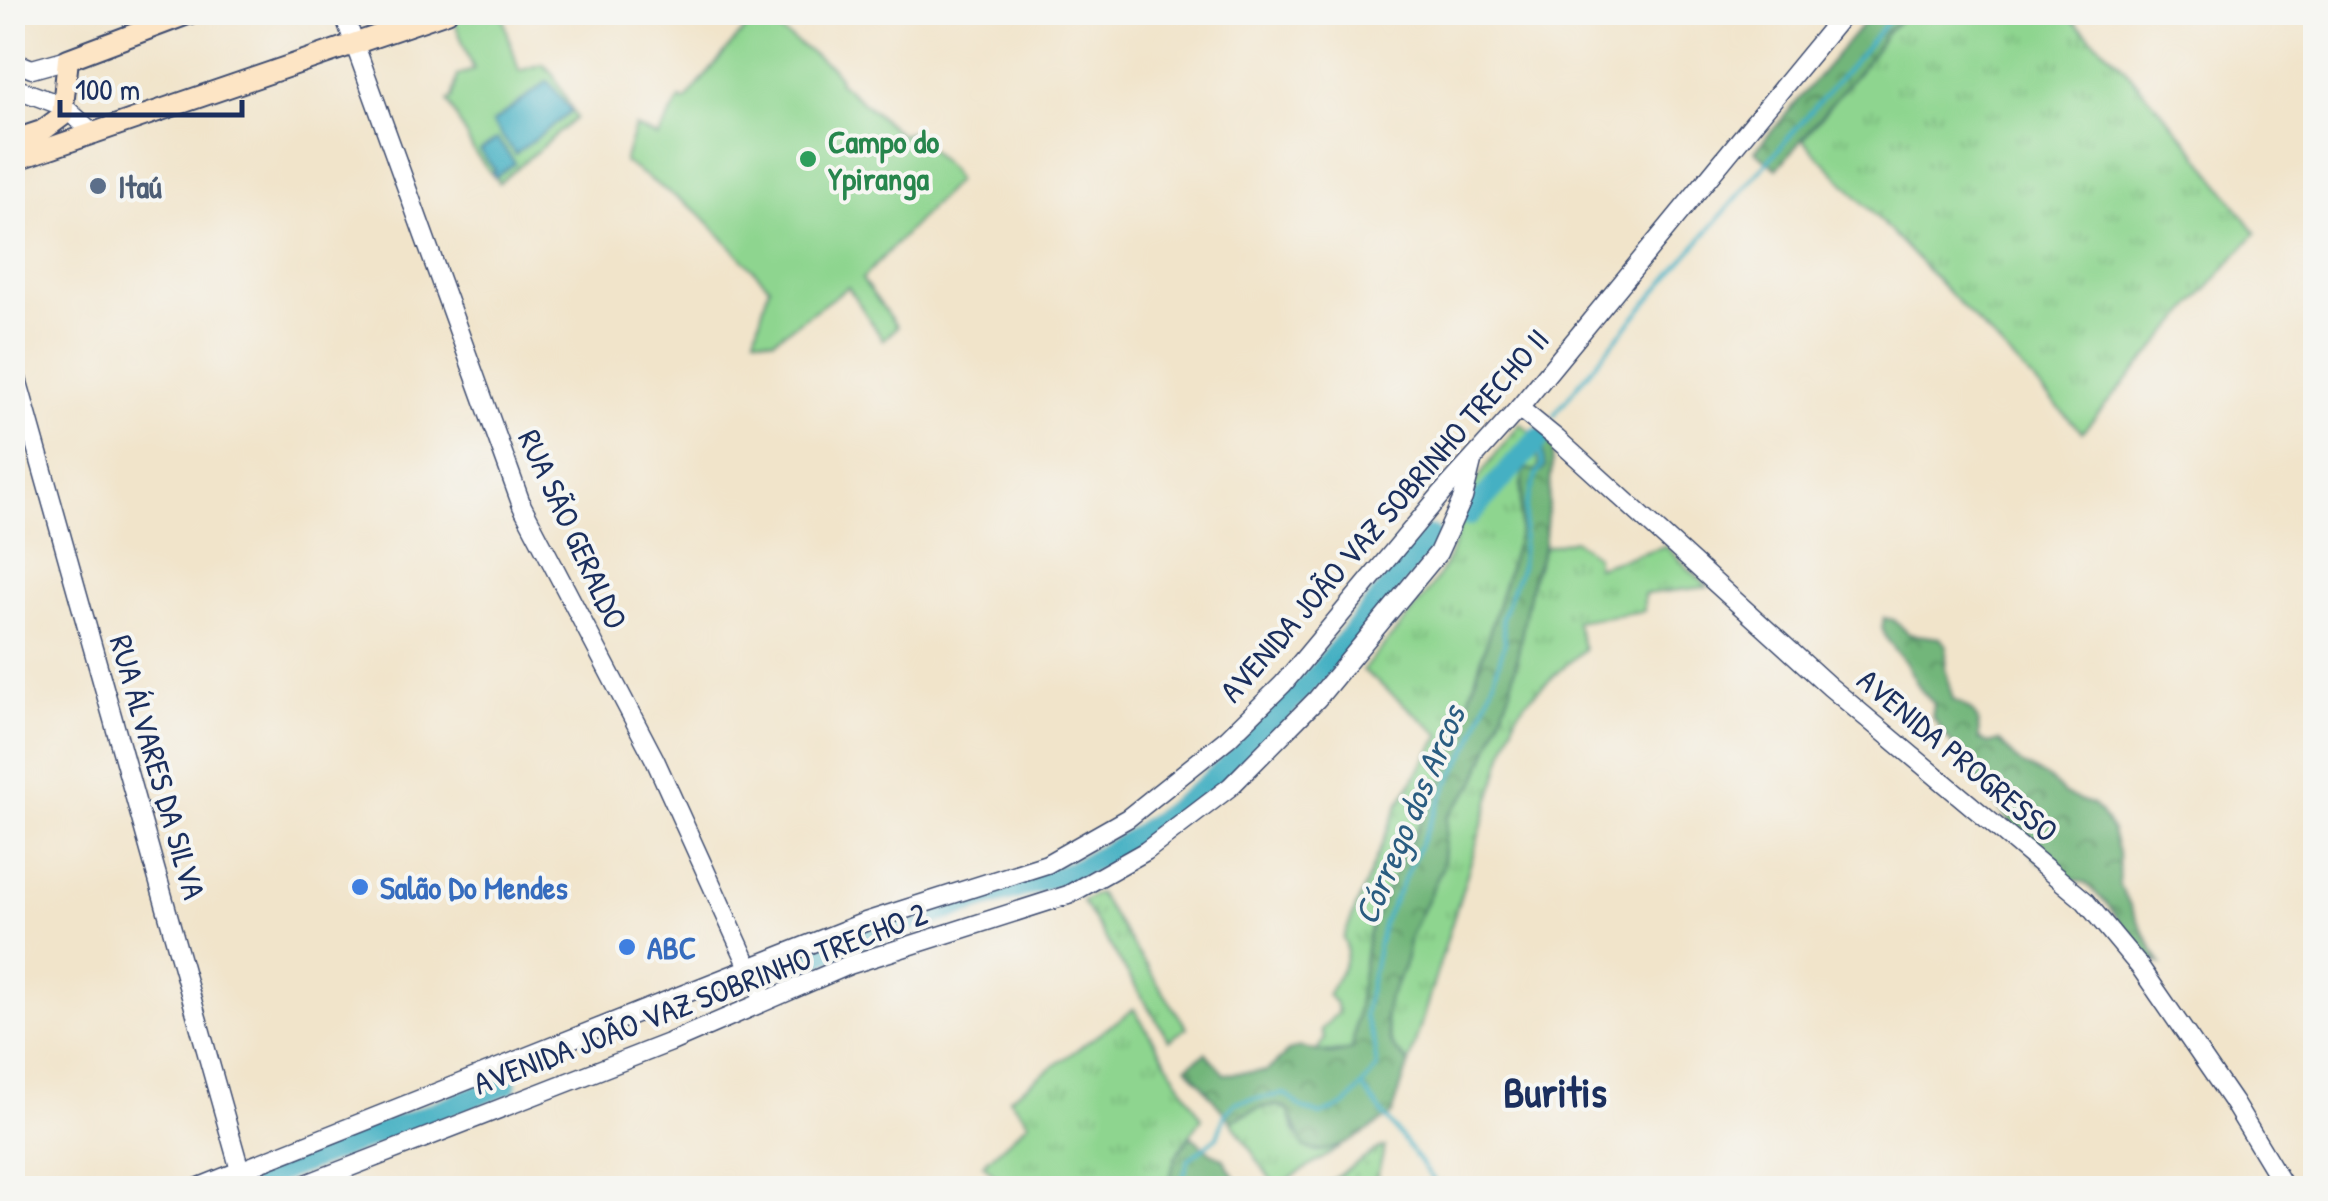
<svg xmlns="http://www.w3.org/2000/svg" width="2328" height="1201" font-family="'Patrick Hand',sans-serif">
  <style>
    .grass { fill: url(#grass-tufts); stroke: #548276; stroke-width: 2.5 }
    .forest { fill: url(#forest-crowns); stroke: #46726c; stroke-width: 2.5 }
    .park { fill: url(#park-dots); stroke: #548276; stroke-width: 2.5 }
    .pitch { fill: #8ed58f; stroke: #548276; stroke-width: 2.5 }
    .water { fill: #45b0c3; stroke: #307090; stroke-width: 2.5 }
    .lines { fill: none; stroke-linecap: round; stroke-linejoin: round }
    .stream { stroke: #45b0c3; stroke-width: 4 }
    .river { stroke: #45b0c3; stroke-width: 22 }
    .tertiary-casing { stroke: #3b4a6e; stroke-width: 21 }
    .secondary-casing { stroke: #3b4a6e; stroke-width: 24 }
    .tertiary { stroke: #fff; stroke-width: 18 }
    .secondary { stroke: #fde5c5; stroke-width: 20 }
    .leisure-dot { fill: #2e9e5b; stroke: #f6f6f2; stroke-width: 4 }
    .service-dot { fill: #5c6f8a; stroke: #f6f6f2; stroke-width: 4 }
    .shop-dot { fill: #3f7fe0; stroke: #f6f6f2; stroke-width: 4 }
    .labels { text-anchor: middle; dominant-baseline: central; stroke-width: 8; stroke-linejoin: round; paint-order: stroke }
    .leisure-label { font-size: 32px; font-weight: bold; fill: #27864d; stroke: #f6f6f2; text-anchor: start }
    .service-label { font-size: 32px; font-weight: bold; fill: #4e5e75; stroke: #f6f6f2; text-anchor: start }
    .street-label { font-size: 32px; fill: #1b2f5e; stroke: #f6f6f2 }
    .shop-label { font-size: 32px; font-weight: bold; fill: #366cbe; stroke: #f6f6f2; text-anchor: start }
    .water-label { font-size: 35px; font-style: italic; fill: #2a5c81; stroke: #f6f6f2 }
    .district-label { font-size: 42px; font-weight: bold; fill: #1b2f5e; stroke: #f6f6f2 }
  </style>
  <defs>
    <pattern id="grass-tufts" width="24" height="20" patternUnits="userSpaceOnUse" patternTransform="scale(2.5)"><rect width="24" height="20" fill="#8ed58f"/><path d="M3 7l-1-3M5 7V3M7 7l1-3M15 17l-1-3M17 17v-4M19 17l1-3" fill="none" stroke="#7ab77e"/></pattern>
    <pattern id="forest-crowns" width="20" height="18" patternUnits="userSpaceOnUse" patternTransform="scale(2.5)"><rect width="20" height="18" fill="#72b67a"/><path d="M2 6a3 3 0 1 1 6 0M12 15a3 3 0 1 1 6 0" fill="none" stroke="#5d9467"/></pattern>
    <pattern id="park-dots" width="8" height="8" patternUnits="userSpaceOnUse" patternTransform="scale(2.5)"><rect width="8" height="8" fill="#8ed58f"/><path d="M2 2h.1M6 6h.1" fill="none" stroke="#7ab77e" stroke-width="1.8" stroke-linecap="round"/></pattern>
  </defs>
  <rect width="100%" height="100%" fill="#f6f6f2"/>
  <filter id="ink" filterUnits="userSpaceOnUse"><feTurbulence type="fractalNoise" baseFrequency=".01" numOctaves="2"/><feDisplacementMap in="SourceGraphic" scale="20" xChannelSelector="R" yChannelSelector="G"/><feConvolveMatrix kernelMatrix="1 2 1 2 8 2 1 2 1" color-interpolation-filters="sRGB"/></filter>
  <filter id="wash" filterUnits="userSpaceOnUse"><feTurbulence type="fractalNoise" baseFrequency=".0048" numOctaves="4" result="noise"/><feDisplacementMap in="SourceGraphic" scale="40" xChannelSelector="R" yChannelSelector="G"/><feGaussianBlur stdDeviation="2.25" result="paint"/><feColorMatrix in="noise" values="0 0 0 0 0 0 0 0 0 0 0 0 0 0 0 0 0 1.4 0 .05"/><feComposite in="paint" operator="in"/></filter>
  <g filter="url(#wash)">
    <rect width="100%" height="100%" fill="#f1e4ca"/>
    <g class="grass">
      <path d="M1908,13H2064L2120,63L2194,149L2256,233L2082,432L1803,140L1887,32Z"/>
      <path d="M1536,449L1539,466L1535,471L1526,469L1521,483L1520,530L1448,770L1396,870L1368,935L1352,1051L1317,1052L1324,1039L1321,1030L1338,1012L1335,1002L1327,995C1336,978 1355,957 1343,939L1398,805L1441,735L1363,670C1399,626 1447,582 1460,525L1478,514Z"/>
      <path d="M1574,540L1596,556V567L1665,546L1708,587L1644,594V611L1575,621L1584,649L1526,701L1516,715L1409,1063L1395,1050L1390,1040L1385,1018L1389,997L1404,967L1410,936L1442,868L1447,817L1476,782L1511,689L1532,579L1544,547Z"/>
      <path d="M1098,893L1187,1028L1169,1040L1082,901Z"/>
      <path d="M1134,1009L1202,1118L1175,1157L1168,1188H1008L983,1164L1029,1122L1009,1098Z"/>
      <path d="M1278,1106L1288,1110L1295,1131L1315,1152L1341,1147L1276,1187L1231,1121L1257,1109Z"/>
    </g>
    <g class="forest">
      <path d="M1872,13H1908L1887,32L1869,59L1777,169L1755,151Z"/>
      <path d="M1547,438L1554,444L1544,547L1532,579L1511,689L1476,782L1447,817L1442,868L1410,936L1404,967L1389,997L1385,1018L1390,1040L1395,1050L1409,1063L1392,1115C1368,1129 1334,1160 1305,1148C1300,1139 1292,1116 1287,1110C1274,1097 1244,1115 1231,1121L1187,1066L1206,1053L1224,1074L1267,1071L1289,1051L1299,1047L1330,1054L1352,1050L1368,935L1396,870L1448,770L1520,530L1523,473L1526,469L1540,472L1545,467L1542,447Z"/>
      <path d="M1884,618L1894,620L1909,634L1940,638L1947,646L1945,668L1953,700C1975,710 1979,715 1979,739L1989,744L1999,741L2021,764L2050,779L2064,794L2093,805L2101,813L2112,831L2118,853L2119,885L2161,964L2147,958L2107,904L2085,883L2064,877L2037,860L1932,717L1934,704L1920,689L1905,662L1886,638L1882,628Z"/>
      <path d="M1191,1136L1211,1153L1223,1158L1241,1188H1168L1175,1157Z"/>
    </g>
    <g class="park">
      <path d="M1520,424L1533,433L1469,510L1460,515C1473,481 1497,452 1520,424Z"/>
      <path d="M1385,1147L1374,1188H1320L1380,1148Z"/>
    </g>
    <g class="pitch">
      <path d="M461,13H502L519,71L543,64L553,74L576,118L499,183L474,152L448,101L452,99L458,75L474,70L452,16Z"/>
      <path d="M759,16L831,67L839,77L838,81L901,135L912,132L950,169L956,181L862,279L897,327L883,340L848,287L773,340L755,337L769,286L698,212L624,162L635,127L658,137L680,99L685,101L737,38Z"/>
    </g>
    <g class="water">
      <path d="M548,81L571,112L515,154L492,123Z"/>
      <path d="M497,139L515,163L495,177L492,173L495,170L480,151Z"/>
    </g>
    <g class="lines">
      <g class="stream">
        <path d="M1554,416C1584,374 1618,338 1651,298C1732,202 1815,108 1896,12"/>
        <path d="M1364,1089L1440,1188"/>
        <path d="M1180,1188L1189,1159L1217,1137L1225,1114L1236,1102L1285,1094L1302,1108L1321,1115L1346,1105L1377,1068L1373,1039L1364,1015L1383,924L1448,784L1472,742L1492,686L1505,642L1502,617L1521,567L1526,506L1537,473L1542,466L1539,438"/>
      </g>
      <g class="river">
        <path d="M1469,515L1539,438"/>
        <path d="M790,967L882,930L1068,873C1221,806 1328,662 1431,536"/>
        <path d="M261,1179L507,1084"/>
      </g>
    </g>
  </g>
  <g filter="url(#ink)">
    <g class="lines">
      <g class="tertiary-casing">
        <g id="tertiary">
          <path d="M343,12L522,506L655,760L764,1000"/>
          <path d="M12,61L32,69L68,59"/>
          <path d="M12,87L63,106L94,134"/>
          <path d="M12,361L245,1188"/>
          <path d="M1519,408L1557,439L1830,687L2085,901L2140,967L2233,1102L2285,1188"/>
          <path d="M197,1188L865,922L1047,864L1128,818L1228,738L1283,684L1442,493L1519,408L1845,12"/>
          <path d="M296,1188L671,1042L849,965L1068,895L1146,851L1230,787L1317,699L1438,553L1463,498L1472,462"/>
        </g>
      </g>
      <g class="secondary-casing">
        <g id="secondary">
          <path d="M12,141L42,131L62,116L68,59L193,12"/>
          <path d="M12,161L447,12"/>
        </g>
      </g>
      <use href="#tertiary" class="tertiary"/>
      <use href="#secondary" class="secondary"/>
    </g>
  </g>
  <circle class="leisure-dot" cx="808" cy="159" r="10"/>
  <circle class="service-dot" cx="98" cy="186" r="10"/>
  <g class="shop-dot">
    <circle cx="360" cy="887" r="10"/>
    <circle cx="627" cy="947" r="10"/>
  </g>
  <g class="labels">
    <g class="leisure-label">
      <text x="828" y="141">Campo do<tspan x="828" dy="37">Ypiranga</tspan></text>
    </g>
    <g class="service-label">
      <text x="118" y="186">Itaú</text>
    </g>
    <g class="street-label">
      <text transform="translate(1384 515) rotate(-49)">AVENIDA JOÃO VAZ SOBRINHO TRECHO II</text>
      <text transform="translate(573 529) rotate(65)">RUA SÃO GERALDO</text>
      <text transform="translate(1958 755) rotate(40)">AVENIDA PROGRESSO</text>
      <text transform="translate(158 767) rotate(74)">RUA ÁLVARES DA SILVA</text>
      <text transform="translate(700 998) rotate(-21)">AVENIDA JOÃO VAZ SOBRINHO TRECHO 2</text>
    </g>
    <g class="shop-label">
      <text x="380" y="887">Salão Do Mendes</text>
      <text x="647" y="947">ABC</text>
    </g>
    <g class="water-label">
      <text transform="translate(1409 815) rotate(-67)">Córrego dos Arcos</text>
    </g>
    <g class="district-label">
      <text x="1555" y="1091">Buritis</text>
    </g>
  </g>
  <rect width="2328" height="1201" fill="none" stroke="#f6f6f2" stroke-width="50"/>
  <path d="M60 100v15h182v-15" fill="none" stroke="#1b2f5e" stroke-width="5"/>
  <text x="75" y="100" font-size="30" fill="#1b2f5e" stroke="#f6f6f2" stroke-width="8" paint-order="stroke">100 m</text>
</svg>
